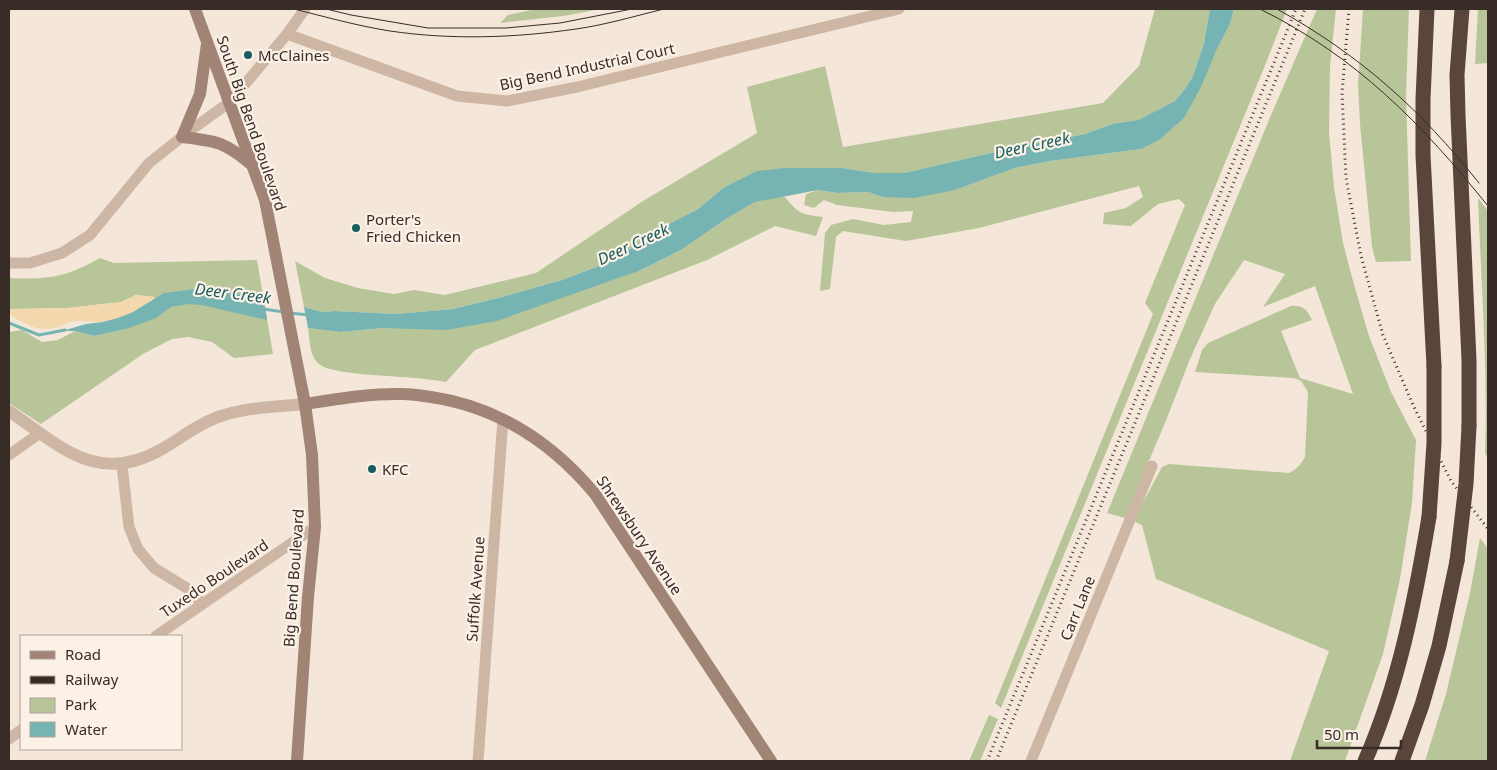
<svg xmlns="http://www.w3.org/2000/svg" width="1497" height="770" font-family="'Noto Sans',sans-serif">
  <style>
    .green { fill: #b8c598 }
    .sand { fill: #f3d8ad }
    .water { fill: #76b4b4 }
    .lines { fill: none; stroke-linecap: round; stroke-linejoin: round }
    .stream { stroke: #76b4b4; stroke-width: 3 }
    .minor { stroke: #ceb6a5; stroke-width: 11 }
    .tertiary { stroke: #ceb6a5; stroke-width: 12 }
    .secondary { stroke: #a18476; stroke-width: 12 }
    .motorway { stroke: #5a453d; stroke-width: 15 }
    .tram { stroke: #382c27; stroke-width: 1 }
    .rail { stroke: #382c27; stroke-width: 3; stroke-dasharray: 1 4; stroke-linecap: butt }
    .motorway-bridge { stroke: #5a453d; stroke-width: 15 }
    .poi-dot { fill: #185d5e; stroke: #fbf1e7; stroke-width: 2 }
    .labels { text-anchor: middle; dominant-baseline: central; stroke-width: 4.5; stroke-linejoin: round; paint-order: stroke }
    .poi-label { font-size: 15px; fill: #382c27; stroke: #fbf1e7; text-anchor: start }
    .street-label { font-size: 15px; fill: #382c27; stroke: #fbf1e7 }
    .water-label { font-size: 16px; font-style: italic; fill: #185d5e; stroke: #fbf1e7 }
  </style>
  <rect width="100%" height="100%" fill="#f4e7da"/>
  <g class="green">
    <path d="M536,9H601L563,16L500,23L508,15Z"/>
    <path d="M1155,9H1210L1204,43L1193,76L1185,89L1175,101L1138,120L1112,124L1085,134L1008,149L904,173H875L842,168L723,188L698,209L665,226L612,261L562,280L502,297L453,309L396,314L335,311L322,312L304,307L295,261L325,278L358,288L394,294L414,290L445,295L536,273L643,201L757,133L747,87L825,66L843,147L1103,103L1139,66Z"/>
    <path d="M1234,9H1287L1266,63L1001,708L995,703L1153,314L1145,303L1185,205L1179,199L1158,204L1131,226L1103,224L1104,213L1126,208L1143,197L1139,186L979,228L906,241L843,231L836,237L830,289L820,291L825,233L831,225L853,219L884,225L911,222L913,211L893,212L837,205L824,200L814,208L804,205L806,194L818,190L837,193L868,192L883,197L955,190L1015,168L1050,161L1141,149L1216,51L1230,24Z"/>
    <path d="M1317,9H1336L1330,66L1329,132L1334,187L1343,243L1353,281L1369,336L1391,392L1416,440L1412,503L1400,579L1383,654L1345,761H1290L1329,651L1156,579L1142,525L1133,521L1162,467L1169,464L1289,473C1297,469 1301,464 1305,457L1308,392L1301,381L1294,378L1195,372L1202,350L1208,343L1291,306C1302,305 1307,309 1312,320L1281,331L1300,378L1353,394L1315,286L1263,307L1285,274L1244,260L1215,304L1190,359L1167,418L1125,518L1107,513L1271,115Z"/>
    <path d="M1363,9H1409L1406,96L1411,261L1376,262L1372,247L1360,124L1358,85Z"/>
    <path d="M1478,9H1488V63L1475,64Z"/>
    <path d="M784,196C799,214 800,214 823,217L816,236L775,226L707,260L475,350L446,382C436,380 425,379 415,378C397,376 331,375 319,364C309,356 310,339 308,328L340,332L384,328L641,270L681,250L726,219L755,202Z"/>
    <path d="M1478,198L1488,211V458L1485,454C1488,369 1481,284 1478,198Z"/>
    <path d="M100,258L114,263L257,260L273,354L234,358L212,342L188,337L172,339L143,354L41,424L9,403V332L22,330L42,342L58,340L75,331L94,336L126,329L155,297L136,295L121,302L68,308L11,309H9V278C47,280 67,277 100,258Z"/>
    <path d="M1480,538L1488,549V761H1425L1446,694L1470,593Z"/>
    <path d="M989,715L998,719L980,761H969Z"/>
  </g>
  <path class="sand" d="M136,295L155,297C141,309 123,320 104,322C95,323 86,320 77,321C69,321 62,326 55,328C37,332 24,324 9,314V309L68,308L121,302Z"/>
  <g class="water">
    <path d="M1210,9H1234L1230,24L1216,51L1201,87L1184,118L1159,140L1141,149L1050,161L1015,168L955,190L914,198L883,197L868,192L837,193L818,190L755,202L726,219L681,250L641,270L497,321L446,330L384,328L340,332L308,328L304,307L322,312L335,311L396,314L453,309L502,297L562,280L612,261L665,226L698,209L723,188L757,171L785,168H842L875,173H904L1008,149L1085,134L1112,124L1138,120L1175,101L1185,89L1193,76L1204,43Z"/>
    <path d="M195,289L215,290L264,299L267,320L201,305L188,304L171,307L156,318L126,329L94,336L75,331H62L86,324L103,322L118,318L133,312L164,293Z"/>
  </g>
  <g class="lines">
    <g class="stream">
      <path d="M263,309L284,312"/>
      <path d="M290,313L309,315"/>
      <path d="M9,323L39,335L65,330"/>
    </g>
    <g class="minor">
      <path d="M287,34L457,96L507,101L577,87L899,9"/>
      <path d="M9,263H30L62,253L90,235L149,163L188,132L230,102L287,34L305,9"/>
      <path d="M9,455L40,433"/>
      <path d="M122,465L129,527L138,549L154,568L190,590L202,604"/>
      <path d="M156,636L315,527"/>
      <path d="M9,739L21,730"/>
      <path d="M478,761L503,419"/>
      <path d="M1031,761L1152,466"/>
    </g>
    <path class="tertiary" d="M9,411C61,447 98,486 162,449C181,438 198,424 218,417C246,407 276,407 305,404"/>
    <g class="secondary">
      <path d="M195,9L265,200L305,404L312,455L315,527L308,597L297,761"/>
      <path d="M207,44L200,94L182,137C217,141 225,142 252,165"/>
      <path d="M305,404C337,399 371,393 404,394C413,394 422,396 431,397C498,407 551,441 595,494L771,761"/>
    </g>
    <g class="motorway">
      <path d="M1427,9L1423,99V155L1434,366"/>
      <path d="M1462,9L1457,75L1458,115L1469,360V426"/>
      <path d="M1365,761C1399,684 1415,600 1429,517"/>
      <path d="M1402,761L1422,705L1439,646L1457,561"/>
    </g>
    <g class="tram">
      <path d="M294,9C326,17 358,26 390,31C451,40 514,38 576,29C605,25 635,16 664,9"/>
      <path d="M326,9L351,15L428,28H506L560,23L632,9"/>
      <path d="M1260,9C1357,57 1422,124 1488,206"/>
      <path d="M1277,9C1360,55 1420,109 1479,183"/>
    </g>
    <g class="rail">
      <path d="M1349,9L1342,93L1346,178L1361,256L1383,335L1413,405L1451,481L1488,529"/>
      <path d="M987,761L1296,9"/>
      <path d="M996,761L1305,9"/>
    </g>
    <g class="motorway-bridge">
      <path d="M1429,517L1434,443V366"/>
      <path d="M1457,561L1466,484L1469,426"/>
    </g>
  </g>
  <g class="poi-dot">
    <circle cx="248" cy="55" r="5"/>
    <circle cx="356" cy="228" r="5"/>
    <circle cx="372" cy="469" r="5"/>
  </g>
  <g class="labels">
    <g class="poi-label">
      <text x="258" y="55">McClaines</text>
      <text x="366" y="219">Porter's<tspan x="366" dy="17">Fried Chicken</tspan></text>
      <text x="382" y="469">KFC</text>
    </g>
    <g class="street-label">
      <text transform="translate(587 66) rotate(-12)">Big Bend Industrial Court</text>
      <text transform="translate(252 123) rotate(71)">South Big Bend Boulevard</text>
      <text transform="translate(640 535) rotate(56)">Shrewsbury Avenue</text>
      <text transform="translate(214 578) rotate(-34)">Tuxedo Boulevard</text>
      <text transform="translate(293 578) rotate(-86)">Big Bend Boulevard</text>
      <text transform="translate(475 589) rotate(-86)">Suffolk Avenue</text>
      <text transform="translate(1077 608) rotate(-68)">Carr Lane</text>
    </g>
    <g class="water-label">
      <text transform="translate(1032 145) rotate(-12)">Deer Creek</text>
      <text transform="translate(633 244) rotate(-25)">Deer Creek</text>
      <text transform="translate(233 293) rotate(7)">Deer Creek</text>
    </g>
  </g>
  <rect width="1497" height="770" fill="none" stroke="#382c27" stroke-width="20"/>
  <rect x="20" y="635" width="162" height="115" fill="#fbf1e7" stroke="#ada29a"/>
  <rect x="30" y="651" width="25" height="8" fill="#a18476" stroke="#ada29a"/>
  <text x="65" y="660" font-size="15" fill="#382c27">Road</text>
  <rect x="30" y="676" width="25" height="8" fill="#382c27" stroke="#ada29a"/>
  <text x="65" y="685" font-size="15" fill="#382c27">Railway</text>
  <rect x="30" y="698" width="25" height="15" fill="#b8c598" stroke="#ada29a"/>
  <text x="65" y="710" font-size="15" fill="#382c27">Park</text>
  <rect x="30" y="722" width="25" height="15" fill="#76b4b4" stroke="#ada29a"/>
  <text x="65" y="735" font-size="15" fill="#382c27">Water</text>
  <path d="M1317 740v8h84v-8" fill="none" stroke="#382c27" stroke-width="2.5"/>
  <text x="1324" y="740" font-size="15" fill="#382c27" stroke="#fbf1e7" stroke-width="4" paint-order="stroke">50 m</text>
</svg>
